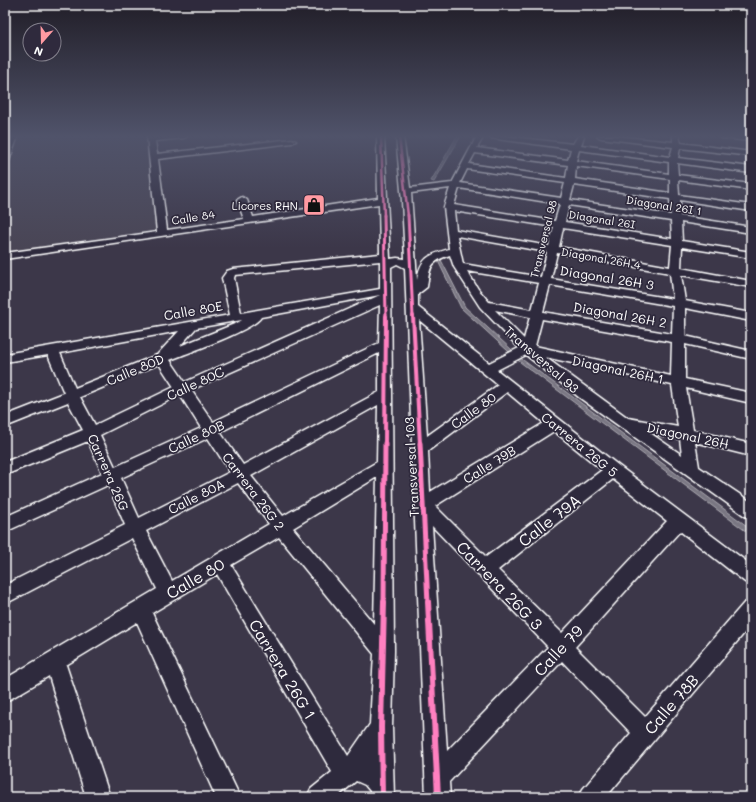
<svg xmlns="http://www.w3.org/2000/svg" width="756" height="802" font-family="Mali,sans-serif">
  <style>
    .built { fill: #494455 }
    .water { fill: #797682; stroke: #afadb4 }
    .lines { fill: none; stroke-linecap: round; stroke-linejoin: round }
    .minor-casing { stroke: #fff; stroke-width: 3 }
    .minor { fill: #2f2a3d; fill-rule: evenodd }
    .cycleway-far4-casing { stroke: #2f2a3d; stroke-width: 4 }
    .cycleway-far3-casing { stroke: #2f2a3d; stroke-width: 5 }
    .cycleway-far2-casing { stroke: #2f2a3d; stroke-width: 6 }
    .cycleway-far1-casing { stroke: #2f2a3d; stroke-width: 8 }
    .cycleway-casing { stroke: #2f2a3d; stroke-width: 8 }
    .cycleway-far4 { stroke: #ff80c0; stroke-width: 2.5 }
    .cycleway-far3 { stroke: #ff80c0; stroke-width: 3 }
    .cycleway-far2 { stroke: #ff80c0; stroke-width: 4 }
    .cycleway-far1 { stroke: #ff80c0; stroke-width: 5 }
    .cycleway { stroke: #ff80c0; stroke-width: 6 }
    .labels { text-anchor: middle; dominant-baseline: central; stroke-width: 3.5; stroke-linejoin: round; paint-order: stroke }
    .far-poi-label { font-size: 11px; fill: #fff; stroke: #2f2a3d; text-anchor: end }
    .far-street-label { font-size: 11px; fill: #fff; stroke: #2f2a3d }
    .street-label { font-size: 13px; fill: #fff; stroke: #2f2a3d }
    .near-street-label { font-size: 16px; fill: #fff; stroke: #2f2a3d }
  </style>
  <rect width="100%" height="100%" fill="#3c3749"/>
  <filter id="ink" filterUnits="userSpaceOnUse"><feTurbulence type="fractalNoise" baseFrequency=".025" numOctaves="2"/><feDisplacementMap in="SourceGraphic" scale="8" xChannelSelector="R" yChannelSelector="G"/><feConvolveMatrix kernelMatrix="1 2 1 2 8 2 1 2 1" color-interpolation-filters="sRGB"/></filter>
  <g filter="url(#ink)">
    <path class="built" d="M14,136H151L162,234L5,256V161Z"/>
    <g class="water">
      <path d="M457,136H461L434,182L431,181Z"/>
      <path d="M440,258L465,307L523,360L751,529V535L520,362L461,308L437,259Z"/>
    </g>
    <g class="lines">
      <g class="minor-casing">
        <g id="minor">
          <path d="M11,136H18L9,161L5,163V150Z"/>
          <path d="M147,136H188L184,138L155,141L157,154L292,139L296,141L292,143L158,159L167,230L244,219L237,200L242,197L247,200L253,217L378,198L377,136H384L390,259L397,258L405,259L402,201L396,136H403L410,188L452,183L477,136H484L477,148L568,160L571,149L490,138L486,136H504L573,144L578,136H584L581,145L670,157L673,147L601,138L597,136H616L673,142V136H679L681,143L751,152V156L680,148L678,158L751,167V173L677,163L678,175L751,184V190L678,180L679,195L751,205V211L680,200V216L751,227V233L681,222L682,241L751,252V258L682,247L681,268L751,281V287L681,275L685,301L751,313V321L685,308V336L751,351V359L685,344V379L751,393V403L686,388L693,430L751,444V456L695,442L699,467L751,502V518L745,516L580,398L526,355L497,370L619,466L751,565V585L745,582L680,531L575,647L645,717L744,603L751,601V625L606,797H579L583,789L631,733L562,661L449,782L450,797H426L405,268L397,264L391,267L394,651L392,727L394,797H370V791L365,785L356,781L337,797H307L311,789L332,772L217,574L152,613L240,797H216L137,622L66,665L110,797H86L49,676L5,702V679L157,589L132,538L5,604V585L125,525L108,485L5,532V517L102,473L88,441L5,475V462L83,430L68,402L5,427V416L64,393L48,355L5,362V354L230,315L222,278L227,271L233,269L380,254L379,204L5,259V253L157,232ZM579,150L669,162V174L576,161ZM475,153L568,165L566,178L469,164ZM576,166L670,179V193L575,179ZM467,169L565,183L561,198L460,183ZM574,185L670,199L671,215L570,200ZM450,188L444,207L449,249C429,255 421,257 417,280L411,193ZM459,188L560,204L555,221L454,205ZM569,205L671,221L672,239L565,222ZM454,211L554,227L549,246L456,230ZM563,228L672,245L670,267L559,247ZM457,236L547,252L541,277L463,264ZM557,253L670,273L673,299L551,279ZM450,255L454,267L480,307L519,348L489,363L418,307V294L427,287C430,267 429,262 450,255ZM380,261V289L241,313L234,278L235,275ZM467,271L539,283L532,310L489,302L478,289ZM550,285L673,306L672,334L543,312ZM380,295L185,382L170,360C187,353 254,330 261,317ZM380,305L379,343L213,422L191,390ZM495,310L530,317L524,339ZM542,319L672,342L671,376L535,346ZM242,320L237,323L180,346L196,328ZM419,320L498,385L427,436ZM179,331L157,355L75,388L60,353ZM379,353V392L243,465L220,432ZM545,357L672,385L678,427L628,418ZM159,364L174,387L95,425L80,397ZM507,392L544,423L430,492L428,451ZM180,395L201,428L115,467L100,435ZM378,405L377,462L283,516L251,476ZM554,431L602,470L486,557L435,506ZM650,433L680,439L682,455ZM208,438L230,472L139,518L121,478ZM377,477L374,624L293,528ZM613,479L667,521L562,633L498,570ZM238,483L269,524L172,581L146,531ZM432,526L548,647L447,751ZM279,537L374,654L370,724L348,756L231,565Z"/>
          <path d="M718,136L751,137V141L722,138Z"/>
        </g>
      </g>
      <use href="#minor" class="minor"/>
      <g class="cycleway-far4-casing">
        <g id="cycleway-far4">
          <path d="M381,136L384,216"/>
          <path d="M399,136L408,216"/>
        </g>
      </g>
      <g class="cycleway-far3-casing">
        <g id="cycleway-far3">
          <path d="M384,215L386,317"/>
          <path d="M408,215L413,317"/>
        </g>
      </g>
      <g class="cycleway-far2-casing">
        <g id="cycleway-far2">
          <path d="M413,316L420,444"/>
          <path d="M385,444L386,316"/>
        </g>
      </g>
      <g class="cycleway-far1-casing">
        <g id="cycleway-far1">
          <path d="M420,443L428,603"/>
          <path d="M384,603L385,443"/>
        </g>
      </g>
      <g class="cycleway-casing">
        <g id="cycleway">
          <path d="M428,602L438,797"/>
          <path d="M382,797L381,727L384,602"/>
        </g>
      </g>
      <use href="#cycleway-far4" class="cycleway-far4"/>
      <use href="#cycleway-far3" class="cycleway-far3"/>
      <use href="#cycleway-far2" class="cycleway-far2"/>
      <use href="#cycleway-far1" class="cycleway-far1"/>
      <use href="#cycleway" class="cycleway"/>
    </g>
  </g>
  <linearGradient id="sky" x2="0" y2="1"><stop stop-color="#211e28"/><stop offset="0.55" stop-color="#50536a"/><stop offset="1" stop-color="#50536a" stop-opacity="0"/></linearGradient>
  <rect width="756" height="248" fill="url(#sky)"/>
  <defs>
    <g id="shop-square" transform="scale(1.15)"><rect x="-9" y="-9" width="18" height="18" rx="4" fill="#ff9aa2" stroke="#2f2a3d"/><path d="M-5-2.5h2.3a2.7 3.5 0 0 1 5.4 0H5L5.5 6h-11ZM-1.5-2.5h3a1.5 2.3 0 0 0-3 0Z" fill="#111"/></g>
  </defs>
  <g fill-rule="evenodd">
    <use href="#shop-square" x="314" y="205"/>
  </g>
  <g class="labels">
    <g class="far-poi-label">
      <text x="298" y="205">Licores RHN</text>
    </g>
    <g class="far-street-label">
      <text transform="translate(664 205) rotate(9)">Diagonal 26I 1</text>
      <text transform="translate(193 217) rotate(-9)">Calle 84</text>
      <text transform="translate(602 219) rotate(9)">Diagonal 26I</text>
      <text transform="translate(543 239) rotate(-76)">Transversal 98</text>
      <text transform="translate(601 258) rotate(10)">Diagonal 26H 4</text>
    </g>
    <g class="street-label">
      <text transform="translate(607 277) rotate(9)">Diagonal 26H 3</text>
      <text transform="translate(193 310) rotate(-10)">Calle 80E</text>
      <text transform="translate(620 314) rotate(10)">Diagonal 26H 2</text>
      <text transform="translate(542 359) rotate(41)">Transversal 93</text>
      <text transform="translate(135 369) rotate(-23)">Calle 80D</text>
      <text transform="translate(618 369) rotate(12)">Diagonal 26H 1</text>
      <text transform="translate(195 383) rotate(-25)">Calle 80C</text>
      <text transform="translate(473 410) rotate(-36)">Calle 80</text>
      <text transform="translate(688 435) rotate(12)">Diagonal 26H</text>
      <text transform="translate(196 436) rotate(-25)">Calle 80B</text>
      <text transform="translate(580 444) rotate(39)">Carrera 26G 5</text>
      <text transform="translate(489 464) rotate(-32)">Calle 79B</text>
      <text transform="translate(411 467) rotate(-93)">Transversal 103</text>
      <text transform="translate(109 472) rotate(66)">Carrera 26G</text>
      <text transform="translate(254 491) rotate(53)">Carrera 26G 2</text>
      <text transform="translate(196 496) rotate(-27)">Calle 80A</text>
    </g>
    <g class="near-street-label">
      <text transform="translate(549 520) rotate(-38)">Calle 79A</text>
      <text transform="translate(195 578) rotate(-30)">Calle 80</text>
      <text transform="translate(500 585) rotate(46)">Carrera 26G 3</text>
      <text transform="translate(558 650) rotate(-47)">Calle 79</text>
      <text transform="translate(283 669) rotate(59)">Carrera 26G 1</text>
      <text transform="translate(671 704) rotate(-49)">Calle 78B</text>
    </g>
  </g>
  <rect width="756" height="802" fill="none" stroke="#2f2a3d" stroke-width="20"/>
  <rect x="10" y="10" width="736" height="782" fill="none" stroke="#fff" stroke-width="1.5" filter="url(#ink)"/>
  <g transform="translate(42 42) rotate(200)"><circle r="19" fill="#2f2a3d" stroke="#827f8b"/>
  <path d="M0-3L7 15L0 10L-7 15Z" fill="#ff9aa2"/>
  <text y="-6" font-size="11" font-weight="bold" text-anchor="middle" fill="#ffffff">N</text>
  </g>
</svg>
